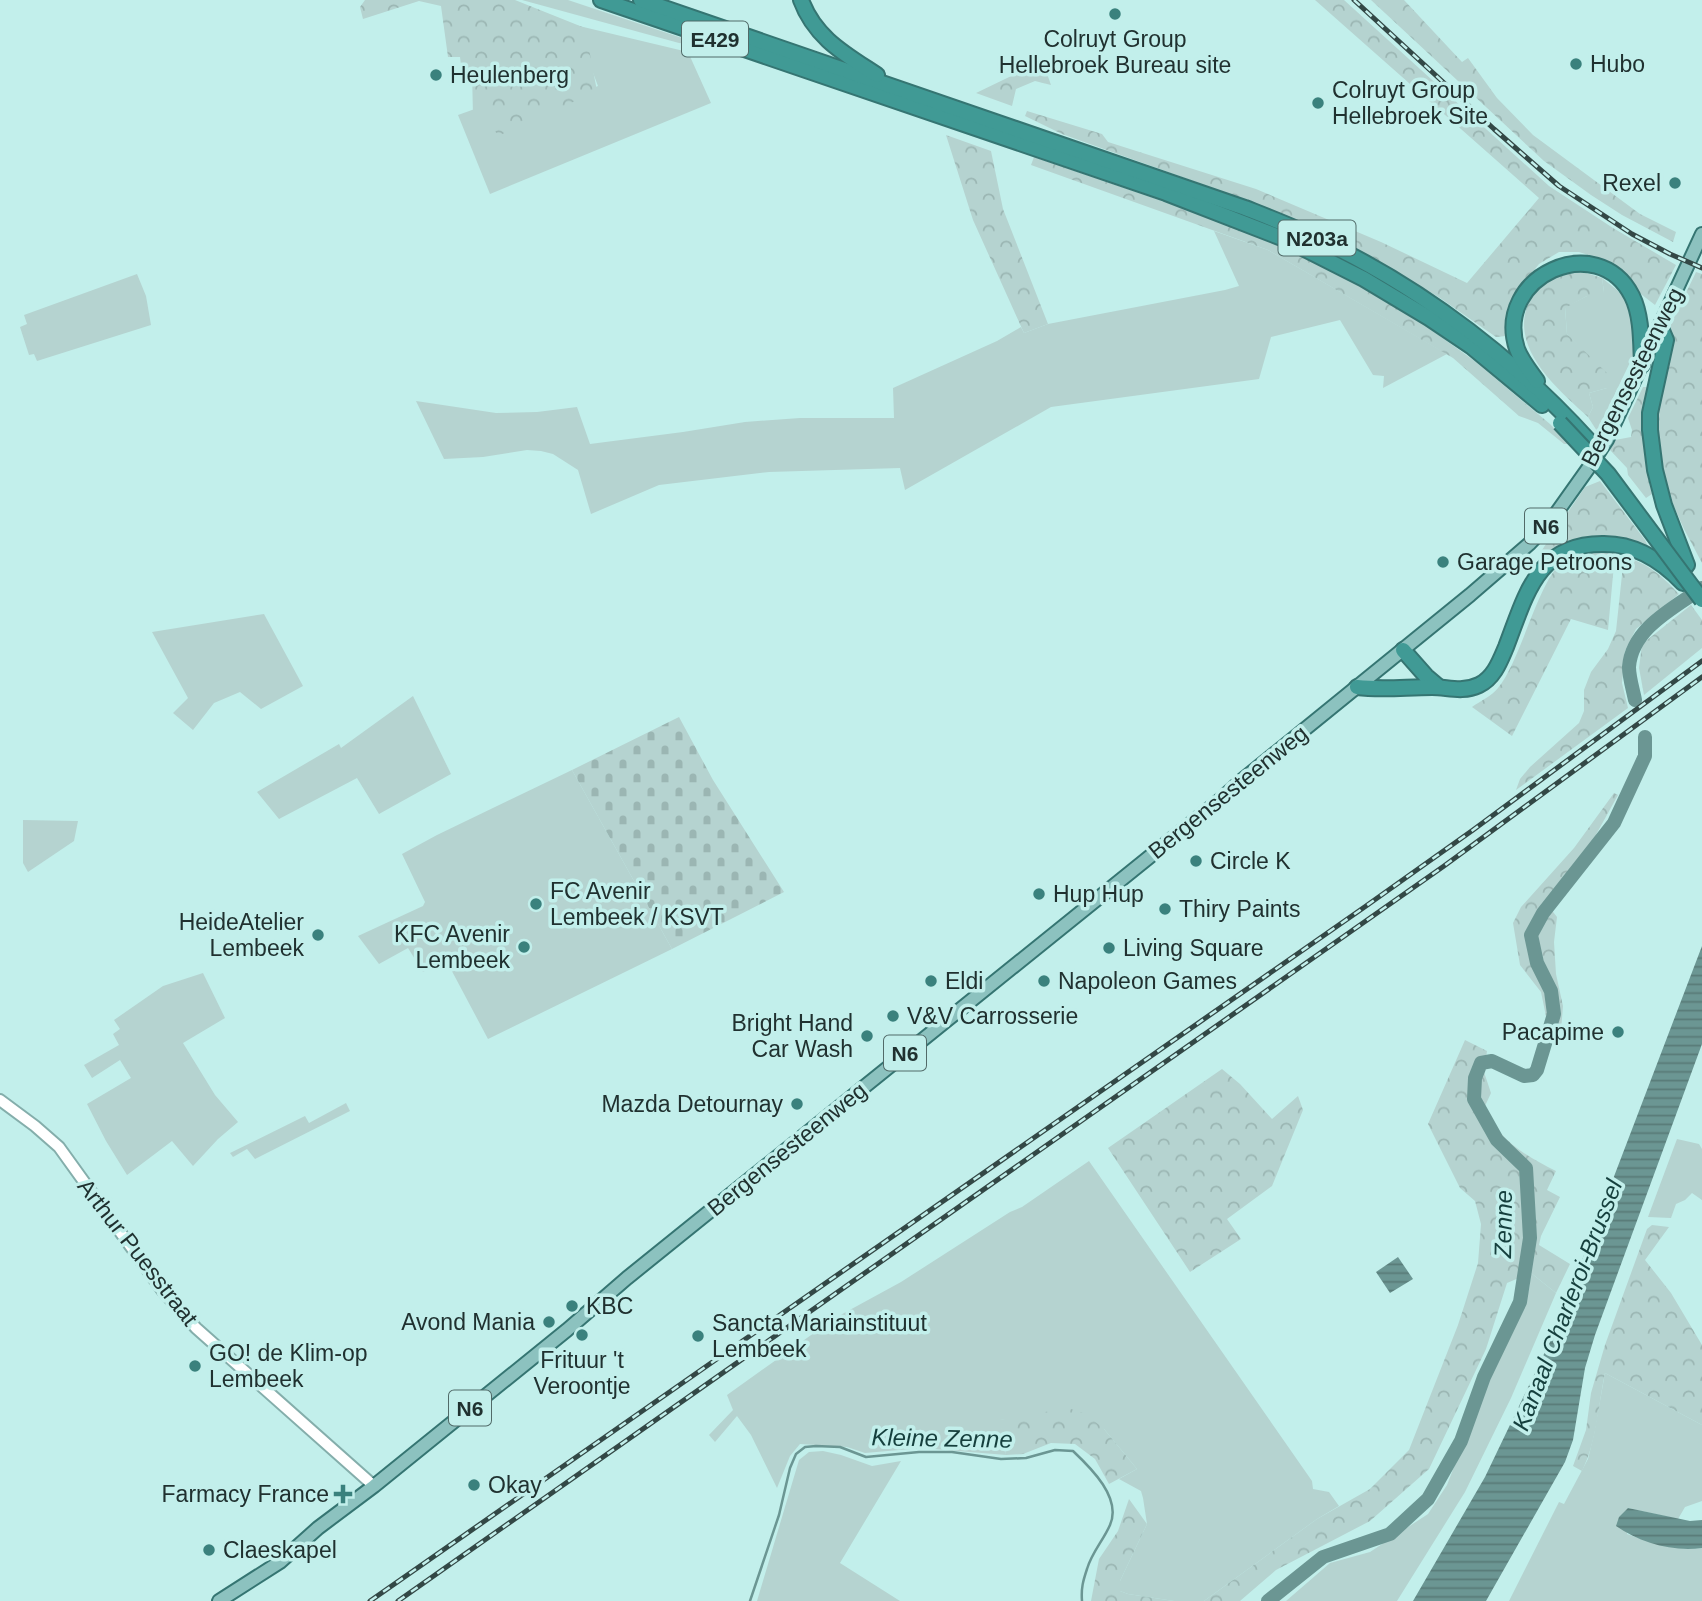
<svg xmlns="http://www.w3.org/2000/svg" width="1702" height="1601" font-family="Arial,sans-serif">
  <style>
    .green { fill: #b5d3d0 }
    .forest { fill: url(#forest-crowns) }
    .cemetery { fill: url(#cemetery-stones) }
    .water { fill: url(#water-rules) }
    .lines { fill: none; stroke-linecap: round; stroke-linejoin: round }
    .stream { stroke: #6b9693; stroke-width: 2.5 }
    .river { stroke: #6b9693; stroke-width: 14 }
    .secondary-casing { stroke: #84aeab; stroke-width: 14 }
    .primary-casing { stroke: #357572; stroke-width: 16 }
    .highway-casing { stroke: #357572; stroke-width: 18 }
    .secondary { stroke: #fff; stroke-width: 10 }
    .primary { stroke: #8cc2bf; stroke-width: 12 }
    .highway { stroke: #409a95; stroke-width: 14 }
    .rail-casing { stroke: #334846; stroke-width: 5 }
    .rail { stroke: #c2efeb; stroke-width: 2.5; stroke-dasharray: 8; stroke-linecap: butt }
    .highway-bridge-casing { stroke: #357572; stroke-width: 18; stroke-linecap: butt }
    .highway-bridge { stroke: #409a95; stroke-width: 14 }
    .poi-dot { fill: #3a817d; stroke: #c2efeb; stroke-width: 2.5 }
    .labels { text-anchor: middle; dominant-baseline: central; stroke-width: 7; stroke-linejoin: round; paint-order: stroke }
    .shield { fill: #c2efeb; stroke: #516a68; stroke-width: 2 }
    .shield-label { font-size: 21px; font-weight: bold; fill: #203130 }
    .poi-label { font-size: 23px; fill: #203130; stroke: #c2efeb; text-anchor: start }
    .street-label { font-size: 23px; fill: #203130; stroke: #c2efeb }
    .water-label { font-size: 24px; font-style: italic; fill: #153f3d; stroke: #c2efeb }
  </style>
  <defs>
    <pattern id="forest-crowns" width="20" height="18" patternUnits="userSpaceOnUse" patternTransform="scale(1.75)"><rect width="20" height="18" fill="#b5d3d0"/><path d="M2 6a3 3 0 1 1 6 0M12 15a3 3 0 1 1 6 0" fill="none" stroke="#9bb6b3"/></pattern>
    <pattern id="cemetery-stones" width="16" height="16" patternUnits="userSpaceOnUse" patternTransform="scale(1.75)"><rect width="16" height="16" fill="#b5d3d0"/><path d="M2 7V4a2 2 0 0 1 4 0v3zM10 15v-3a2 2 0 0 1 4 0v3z" fill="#9bb6b3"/></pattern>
    <pattern id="water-rules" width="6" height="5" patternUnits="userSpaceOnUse" patternTransform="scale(1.75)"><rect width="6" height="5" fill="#6b9693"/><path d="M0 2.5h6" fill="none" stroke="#587b78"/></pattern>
  </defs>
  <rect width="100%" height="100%" fill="#c2efeb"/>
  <g class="green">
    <path d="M522,0H568L706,46L679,43Z"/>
    <path d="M575,25L688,52L711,103L490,194L458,115L486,105L500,129L598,86Z"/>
    <path d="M1214,231L1268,250L1447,354L1383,388L1384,376L1373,375L1340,320L1271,337L1259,379L1051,407L905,490L900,468L769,472L659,485L591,514L578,470L553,454L541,451L527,450L483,457L444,459L416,401L496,413L537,412L577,407L590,444L683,432L745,422L800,418H894L893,388L997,341L1021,327L1024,333L1048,324L1225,290L1239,286Z"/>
    <path d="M137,274L146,296L151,325L37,361L34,354L29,355L20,327L27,324L24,315Z"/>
    <path d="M1602,278L1617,290L1628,303L1635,320L1636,350L1597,431L1588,417L1593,407L1589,393L1607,388L1584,352L1567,334L1565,307L1587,296L1604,292Z"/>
    <path d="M264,614L303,686L261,709L240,692L214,703L193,730L173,713L188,698L152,632Z"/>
    <path d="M413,696L451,774L379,814L357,778L279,819L257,792L339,744L341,748Z"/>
    <path d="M572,770L672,949L488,1039L446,960L423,972L408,948L379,964L358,936L423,906L425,902L402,854L437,835Z"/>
    <path d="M23,820L78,821L74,841L28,872L23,863Z"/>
    <path d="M203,973L225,1018L183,1043L215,1095L238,1122L218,1139L193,1166L172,1141L127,1175L106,1141L87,1104L131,1078L120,1060L92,1078L84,1065L119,1045L113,1034L120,1029L114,1020L163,986Z"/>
    <path d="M346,1103L350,1111L255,1159L247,1149L233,1157L230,1153L305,1116L309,1123Z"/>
    <path d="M1677,1139L1699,1144L1702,1149V1200L1692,1193L1685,1200L1676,1204L1671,1218L1648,1217Z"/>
    <path d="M1089,1161L1312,1481L1313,1489L1329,1492L1339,1506L1317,1519L1204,1601H1174L1128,1594L1120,1591V1581L1147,1524L1143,1498L1141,1491L1119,1479L1137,1469L1104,1429L1011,1419L1000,1420L1004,1439L1006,1455L922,1448L865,1453L847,1447L800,1444L790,1456L777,1488L751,1435L737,1416L715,1442L709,1435L733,1410L727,1395L835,1318L901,1282L1010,1212L1022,1207Z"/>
    <path d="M1531,1273L1556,1293L1511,1398L1465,1492L1397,1601H1286L1330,1563L1370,1552L1428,1514L1447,1485L1491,1372L1519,1318L1529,1290Z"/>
    <path d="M1605,1373L1702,1425V1501L1685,1507L1678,1519L1628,1508L1627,1534C1652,1543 1676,1551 1702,1548V1601H1509L1559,1502L1564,1504L1588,1459L1594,1434Z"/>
    <path d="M823,1451L841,1455L872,1466L901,1461L840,1563L900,1601H757L799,1460L809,1452Z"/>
  </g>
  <g class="forest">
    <path d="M365,0H515L585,28L597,91L498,136L484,112L473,116L472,72L462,73L460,57H448L441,6L419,1L363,19L360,7Z"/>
    <path d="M1315,0H1344L1549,186L1613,228L1676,265L1655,305L1637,291L1622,272L1607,261L1579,252H1559L1539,264L1520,288L1511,306L1506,336L1496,337L1440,298L1350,245L1260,205L1062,134L1025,116L1027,111L1102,134L1108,142L1256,189L1381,242L1467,283L1539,198Z"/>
    <path d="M1371,0H1404L1462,62L1468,58L1497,98L1533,135L1640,214L1676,232L1673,242L1622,215L1591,195L1544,161Z"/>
    <path d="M1049,58L1051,62L1044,65L1051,85L1035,81L1016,89L1012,106L976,93Z"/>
    <path d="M946,135L991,151L1003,209L1048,324L1024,333L973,220Z"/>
    <path d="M1034,157L1232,225L1281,243L1391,301L1476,362L1550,424L1569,444H1564L1538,423L1519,416L1453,358L1268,250L1031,165Z"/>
    <path d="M1580,271L1602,278L1604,292L1600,299L1587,296L1565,308L1567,334L1612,378L1607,388L1589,393L1593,407L1588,417C1560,391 1514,353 1526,310C1529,298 1538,287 1549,280C1557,275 1570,274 1580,271Z"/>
    <path d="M1696,272L1702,274V563L1684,529L1667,491L1661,468L1657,445L1660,398L1668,356L1671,324Z"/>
    <path d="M1643,387H1647C1650,400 1644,413 1643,426C1643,449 1646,472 1652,494L1646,498L1628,475L1627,468L1610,450L1615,440L1631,437L1632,430L1628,418Z"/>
    <path d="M1600,481L1645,540L1649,549L1585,539L1572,541L1549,553L1542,550L1585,487Z"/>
    <path d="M1598,552L1615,553L1608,630L1571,619L1512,736L1472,707C1480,701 1492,696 1498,688C1522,659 1539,575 1566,559C1576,553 1587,553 1598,552Z"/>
    <path d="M1624,556C1650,565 1660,574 1679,594L1636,629L1625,651L1622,683L1628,708L1516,790L1520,779L1530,767L1579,723L1584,711V690L1591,672L1608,649L1616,631Z"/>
    <path d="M1691,605L1702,620V648L1644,695L1639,668L1642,644Z"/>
    <path d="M1614,793L1618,795L1583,858L1550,908L1557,917L1554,942L1556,974L1563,1006L1561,1031L1548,1026L1541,992L1520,965L1513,923L1521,907L1574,848Z"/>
    <path d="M1465,1040L1487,1051L1484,1072L1491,1093L1485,1106C1495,1138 1527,1157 1556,1171L1547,1190L1560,1197L1541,1236L1539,1245L1570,1264L1556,1293L1531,1273L1507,1283L1486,1349L1429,1469L1370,1521L1276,1570L1240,1601H1204L1317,1519L1370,1489L1409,1450L1458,1325L1478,1263L1481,1224L1475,1201L1460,1188L1428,1124Z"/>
    <path d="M1222,1069L1240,1084L1272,1119L1298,1096L1303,1110L1272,1186L1227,1219L1241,1239L1190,1272L1108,1148Z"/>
    <path d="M1652,1225L1669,1227L1645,1260L1671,1293L1702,1345V1425L1605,1373C1598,1406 1597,1441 1582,1471L1573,1466L1586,1430L1591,1393L1605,1345L1647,1229Z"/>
    <path d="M1068,1408L1086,1414L1104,1429L1137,1469L1109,1484L1095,1459L1075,1444L1051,1443L1023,1454L1006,1455L1004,1439L999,1420Z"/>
    <path d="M1129,1499L1147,1524L1120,1581V1591L1128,1594L1174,1601H1091L1099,1559L1118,1531Z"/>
  </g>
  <path class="cemetery" d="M679,717L713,780L784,892L672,949L572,770Z"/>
  <g class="water">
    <path d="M1702,946V1044L1595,1335L1585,1368L1573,1440L1565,1462L1486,1601H1413L1485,1477L1555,1331Z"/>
    <path d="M1398,1257L1413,1279L1390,1293L1376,1272Z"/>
    <path d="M1628,1508L1690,1521L1702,1520V1548C1673,1552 1640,1543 1616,1526L1619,1517Z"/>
  </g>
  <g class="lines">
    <path class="stream" d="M750,1601L779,1515L790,1468L796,1454L805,1447L816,1446L840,1447L866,1457L919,1452H952L1001,1459L1026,1458L1055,1450L1073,1451C1091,1468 1122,1498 1110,1525C1103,1541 1092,1552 1087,1569C1083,1581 1081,1588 1082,1601"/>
    <g class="river">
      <path d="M1635,700C1633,690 1629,677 1629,667C1632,628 1674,608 1702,588"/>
      <path d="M1268,1601L1323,1557L1390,1534L1428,1499L1461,1441L1484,1377L1520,1302L1530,1238L1526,1168L1497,1140L1474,1099L1475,1078L1481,1063L1492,1061L1524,1076L1533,1075L1537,1070L1554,1014L1551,991L1537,963L1531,935L1543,913L1614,823L1645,756V737"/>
    </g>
    <g class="secondary-casing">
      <path id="secondary" d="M0,1100L35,1126L59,1147L162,1290L196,1328L374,1486"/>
    </g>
    <g class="primary-casing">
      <path id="primary" d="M219,1601L280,1562L318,1528L374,1486L567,1330L627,1278L1220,800L1241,781L1470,595L1529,544L1550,522L1592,463L1607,440L1702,234"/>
    </g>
    <g class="highway-casing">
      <g id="highway">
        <path d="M601,0L1166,193L1287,240L1364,279L1429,318L1472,347L1542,405"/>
        <path d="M641,0L1245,208C1273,219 1302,230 1329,244C1427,292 1517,361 1590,442"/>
        <path d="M801,0C815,38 845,54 877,75"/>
        <path d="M1660,326L1666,340L1650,413V430L1655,470L1664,505L1687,565"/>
        <path d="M1537,381C1530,371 1521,360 1517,349C1493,276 1598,229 1632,296C1642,316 1641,343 1642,365"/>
        <path d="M1403,650L1426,676L1439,687"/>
        <path d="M1357,687C1382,690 1406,687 1432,687C1448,687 1462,693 1479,685C1494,678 1500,661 1506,647C1526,595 1537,543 1604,544C1636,544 1662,561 1683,583"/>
      </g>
    </g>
    <use href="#secondary" class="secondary"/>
    <use href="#primary" class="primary"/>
    <use href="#highway" class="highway"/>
    <g class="rail-casing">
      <g id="rail">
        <path d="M1354,0L1494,129L1559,186L1632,234L1670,254L1702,268"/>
        <path d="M370,1601L1366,906L1473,830L1702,661"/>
        <path d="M398,1601L1444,866L1702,677"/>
      </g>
    </g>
    <use href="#rail" class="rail"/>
    <g class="highway-bridge-casing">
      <path id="highway-bridge" d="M1560,423L1608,474L1702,600"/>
    </g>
    <use href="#highway-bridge" class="highway-bridge"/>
  </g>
  <g class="poi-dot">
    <circle cx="1115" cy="14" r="7"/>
    <circle cx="1576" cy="64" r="7"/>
    <circle cx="436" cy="75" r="7"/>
    <circle cx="1318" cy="103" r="7"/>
    <circle cx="1675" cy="183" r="7"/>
    <circle cx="1443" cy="562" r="7"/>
    <circle cx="1196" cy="861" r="7"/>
    <circle cx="1039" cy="894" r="7"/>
    <circle cx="536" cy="904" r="7"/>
    <circle cx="1165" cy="909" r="7"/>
    <circle cx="318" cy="935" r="7"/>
    <circle cx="524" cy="947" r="7"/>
    <circle cx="1109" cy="948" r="7"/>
    <circle cx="931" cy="981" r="7"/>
    <circle cx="1044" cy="981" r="7"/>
    <circle cx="893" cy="1016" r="7"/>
    <circle cx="1618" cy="1032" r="7"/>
    <circle cx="867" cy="1036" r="7"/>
    <circle cx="797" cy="1104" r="7"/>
    <circle cx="572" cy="1306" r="7"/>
    <circle cx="549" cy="1322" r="7"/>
    <circle cx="582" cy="1335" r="7"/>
    <circle cx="698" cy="1336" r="7"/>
    <circle cx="195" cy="1366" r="7"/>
    <circle cx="474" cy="1485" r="7"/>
    <path d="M339.5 1483.5h7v7h7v7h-7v7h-7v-7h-7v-7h7z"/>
    <circle cx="209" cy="1550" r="7"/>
  </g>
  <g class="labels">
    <g class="shield">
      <rect x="682" y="21.5" width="66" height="35" rx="5"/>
      <rect x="1278.5" y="220.5" width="77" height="35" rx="5"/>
      <rect x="1525" y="508.5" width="42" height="35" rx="5"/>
      <rect x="884" y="1035.5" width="42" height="35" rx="5"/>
      <rect x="449" y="1390.5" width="42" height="35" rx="5"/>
    </g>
    <g class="shield-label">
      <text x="715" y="39">E429</text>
      <text x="1317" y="238">N203a</text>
      <text x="1546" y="526">N6</text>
      <text x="905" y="1053">N6</text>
      <text x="470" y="1408">N6</text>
    </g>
    <g class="poi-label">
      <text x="1115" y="39" text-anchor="middle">Colruyt Group<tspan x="1115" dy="26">Hellebroek Bureau site</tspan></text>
      <text x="1590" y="64">Hubo</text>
      <text x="450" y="75">Heulenberg</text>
      <text x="1332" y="90">Colruyt Group<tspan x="1332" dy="26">Hellebroek Site</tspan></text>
      <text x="1661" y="183" text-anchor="end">Rexel</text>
      <text x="1457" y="562">Garage Petroons</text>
      <text x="1210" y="861">Circle K</text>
      <text x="550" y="891">FC Avenir<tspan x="550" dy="26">Lembeek / KSVT</tspan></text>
      <text x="1053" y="894">Hup Hup</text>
      <text x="1179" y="909">Thiry Paints</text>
      <text x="304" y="922" text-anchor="end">HeideAtelier<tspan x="304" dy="26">Lembeek</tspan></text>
      <text x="510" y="934" text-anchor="end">KFC Avenir<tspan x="510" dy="26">Lembeek</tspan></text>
      <text x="1123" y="948">Living Square</text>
      <text x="945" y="981">Eldi</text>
      <text x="1058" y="981">Napoleon Games</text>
      <text x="907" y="1016">V&amp;V Carrosserie</text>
      <text x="853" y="1023" text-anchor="end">Bright Hand<tspan x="853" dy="26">Car Wash</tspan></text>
      <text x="1604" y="1032" text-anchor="end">Pacapime</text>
      <text x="783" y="1104" text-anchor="end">Mazda Detournay</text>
      <text x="586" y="1306">KBC</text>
      <text x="535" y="1322" text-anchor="end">Avond Mania</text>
      <text x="712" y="1323">Sancta Mariainstituut<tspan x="712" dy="26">Lembeek</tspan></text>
      <text x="209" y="1353">GO! de Klim-op<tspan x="209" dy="26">Lembeek</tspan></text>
      <text x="582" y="1360" text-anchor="middle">Frituur 't<tspan x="582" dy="26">Veroontje</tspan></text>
      <text x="488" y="1485">Okay</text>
      <text x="329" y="1494" text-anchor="end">Farmacy France</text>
      <text x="223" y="1550">Claeskapel</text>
    </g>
    <g class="street-label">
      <text transform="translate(1632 377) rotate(-63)">Bergensesteenweg</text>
      <text transform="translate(1228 792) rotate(-39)">Bergensesteenweg</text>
      <text transform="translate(787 1149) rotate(-39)">Bergensesteenweg</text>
      <text transform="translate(138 1252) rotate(52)">Arthur Puesstraat</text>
    </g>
    <g class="water-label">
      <text transform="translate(1503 1224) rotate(-89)">Zenne</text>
      <text transform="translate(1567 1305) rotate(-69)">Kanaal Charleroi-Brussel</text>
      <text transform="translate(942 1438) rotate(1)">Kleine Zenne</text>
    </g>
  </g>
</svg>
